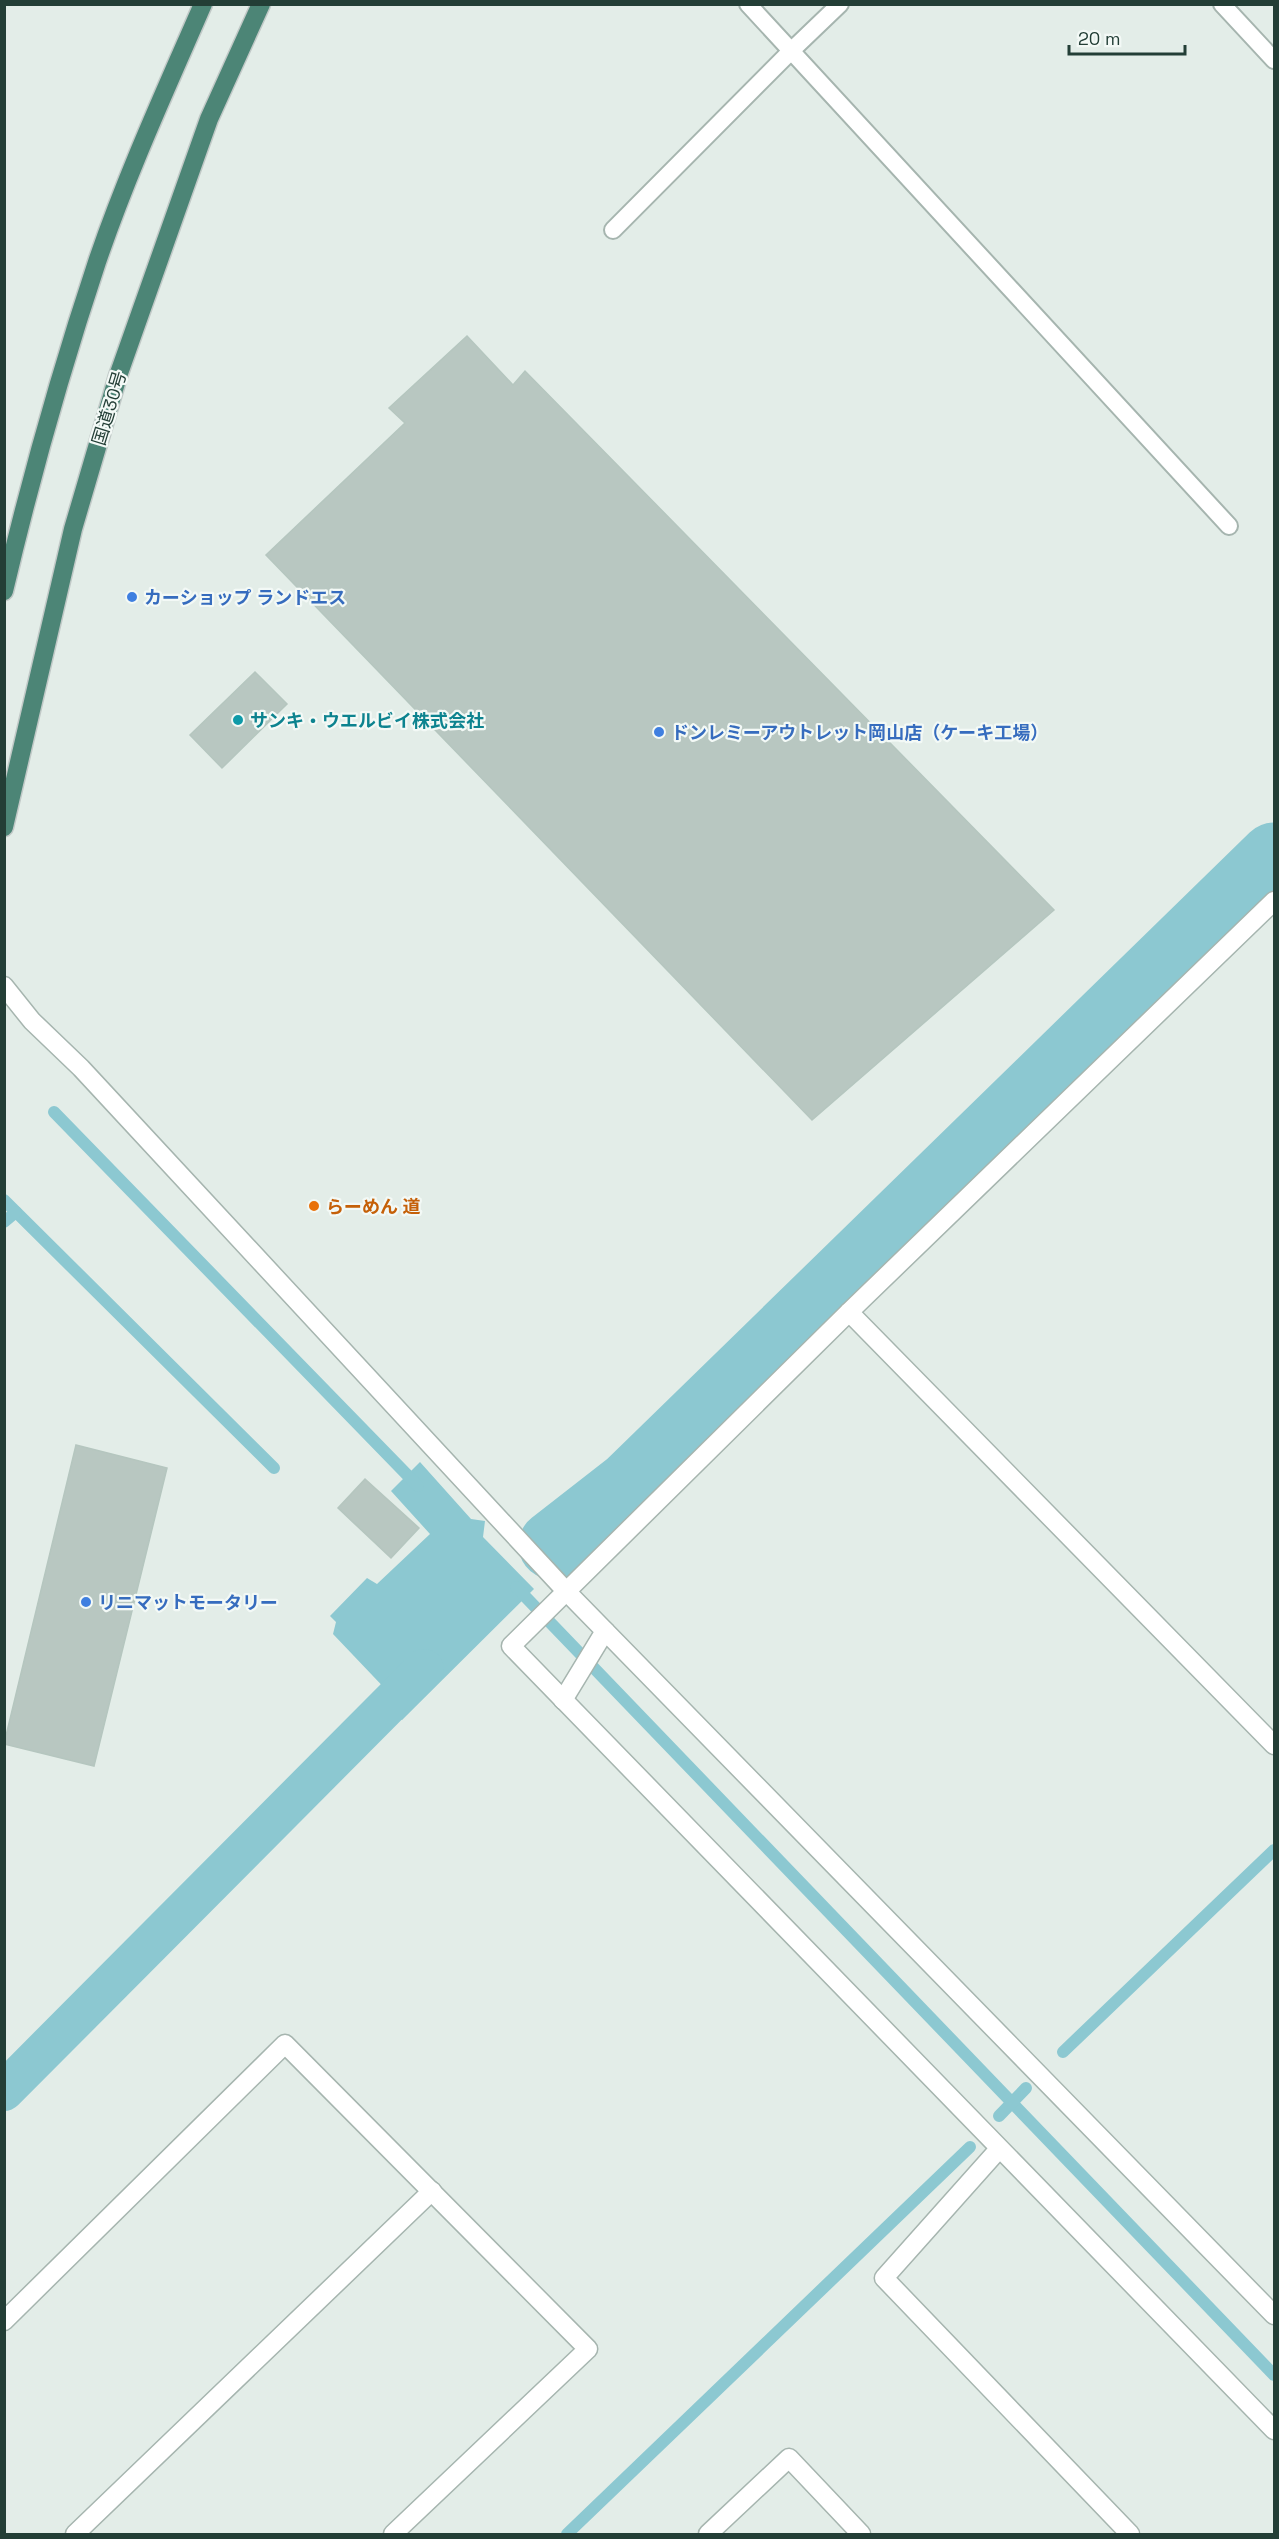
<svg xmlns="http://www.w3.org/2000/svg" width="1279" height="2539" font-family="'Space Grotesk','Noto Sans JP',sans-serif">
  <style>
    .water { fill: #8cc8d1 }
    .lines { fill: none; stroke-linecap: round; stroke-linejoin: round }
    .stream { stroke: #8cc8d1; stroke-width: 12 }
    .canal { stroke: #8cc8d1; stroke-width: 40 }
    .river { stroke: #8cc8d1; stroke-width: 69 }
    .building { fill: #b8c7c1; stroke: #b5c6bf; stroke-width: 1.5 }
    .service-casing { stroke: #a6b5af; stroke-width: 20 }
    .minor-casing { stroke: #a6b5af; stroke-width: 21 }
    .trunk-casing { stroke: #c1c9c7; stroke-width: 21 }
    .service { stroke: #fff; stroke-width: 16 }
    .minor { stroke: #fff; stroke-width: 18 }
    .trunk { stroke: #4c8576; stroke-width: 18 }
    .shop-dot { fill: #3f7fe0; stroke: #f3f9f6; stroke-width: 2 }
    .culture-dot { fill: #0f9aa8; stroke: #f3f9f6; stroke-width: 2 }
    .food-dot { fill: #e8710a; stroke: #f3f9f6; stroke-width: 2 }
    .labels { text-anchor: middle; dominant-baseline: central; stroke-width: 4.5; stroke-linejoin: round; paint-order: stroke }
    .street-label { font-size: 18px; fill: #233e36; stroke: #f3f9f6 }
    .shop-label { font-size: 18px; font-weight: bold; fill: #366cbe; stroke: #f3f9f6; text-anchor: start }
    .culture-label { font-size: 18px; font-weight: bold; fill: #0d838f; stroke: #f3f9f6; text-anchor: start }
    .food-label { font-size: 18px; font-weight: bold; fill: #c56008; stroke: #f3f9f6; text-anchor: start }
  </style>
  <rect width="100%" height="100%" fill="#e3ede8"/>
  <path class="water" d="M420,1462L471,1519L485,1521L483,1537L534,1589L402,1720L382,1706L392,1696L333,1634L336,1622L330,1616L367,1578L377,1584L430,1534L391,1491Z"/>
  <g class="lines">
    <g class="stream">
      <path d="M54,1112L418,1486"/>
      <path d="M4,1200L274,1468"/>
      <path d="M4,1222L16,1212"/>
      <path d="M543,1521L595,1512"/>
      <path d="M516,1587L1274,2375"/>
      <path d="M1063,2052L1274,1850"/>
      <path d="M999,2116L1026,2088"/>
      <path d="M567,2534L970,2147"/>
    </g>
    <path class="canal" d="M4,2091L424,1669"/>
    <path class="river" d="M553,1545L630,1485L1274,857"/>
  </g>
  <g class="building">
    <path d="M467,336L513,385L525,371L1054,910L812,1120L266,555L405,423L389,408Z"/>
    <path d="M255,672L287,704L222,768L190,735Z"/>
    <path d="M76,1445L167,1468L94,1766L4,1744Z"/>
    <path d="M365,1479L419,1528L391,1558L338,1508Z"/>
  </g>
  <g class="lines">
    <g class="service-casing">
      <g id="service">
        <path d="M748,4L1229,526"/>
        <path d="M1222,4L1274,60"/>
        <path d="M613,230L792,50L840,4"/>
      </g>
    </g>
    <g class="minor-casing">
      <g id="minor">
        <path d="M1274,901L849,1312L511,1646L1274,2430"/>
        <path d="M4,986L32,1021L81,1068L566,1591L1274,2315"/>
        <path d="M849,1312L1274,1745"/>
        <path d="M563,1700L605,1631"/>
        <path d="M999,2149L884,2278L1130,2534"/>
        <path d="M4,2321L285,2044L588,2349L393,2534"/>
        <path d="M75,2534L432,2191"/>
        <path d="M708,2534L789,2458L861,2534"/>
      </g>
    </g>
    <g class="trunk-casing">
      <g id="trunk">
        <path d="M4,591C30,481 61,370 97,262C127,174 166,89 203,4"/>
        <path d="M4,827L73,529L118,376L209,119L261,4"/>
      </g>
    </g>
    <use href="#service" class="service"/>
    <use href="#minor" class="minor"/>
    <use href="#trunk" class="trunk"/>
  </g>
  <g class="shop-dot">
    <circle cx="132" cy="597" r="6"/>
    <circle cx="659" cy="732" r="6"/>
    <circle cx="86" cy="1602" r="6"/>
  </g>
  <circle class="culture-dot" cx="238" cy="720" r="6"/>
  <circle class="food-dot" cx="314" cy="1206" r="6"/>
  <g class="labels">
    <g class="street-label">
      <text transform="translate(109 408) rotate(-73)">国道30号</text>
    </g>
    <g class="shop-label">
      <text x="144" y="597">カーショップ ランドエス</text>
      <text x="671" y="732">ドンレミーアウトレット岡山店（ケーキ工場）</text>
      <text x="98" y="1602">リニマットモータリー</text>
    </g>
    <g class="culture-label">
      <text x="250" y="720">サンキ・ウエルビイ株式会社</text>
    </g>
    <g class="food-label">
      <text x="326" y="1206">らーめん 道</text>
    </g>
  </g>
  <rect width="1279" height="2539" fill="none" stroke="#233e36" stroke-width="12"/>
  <path d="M1069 45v9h116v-9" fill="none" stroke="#233e36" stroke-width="3"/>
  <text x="1078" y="45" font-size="18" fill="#233e36" stroke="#f3f9f6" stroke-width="4.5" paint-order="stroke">20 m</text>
</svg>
